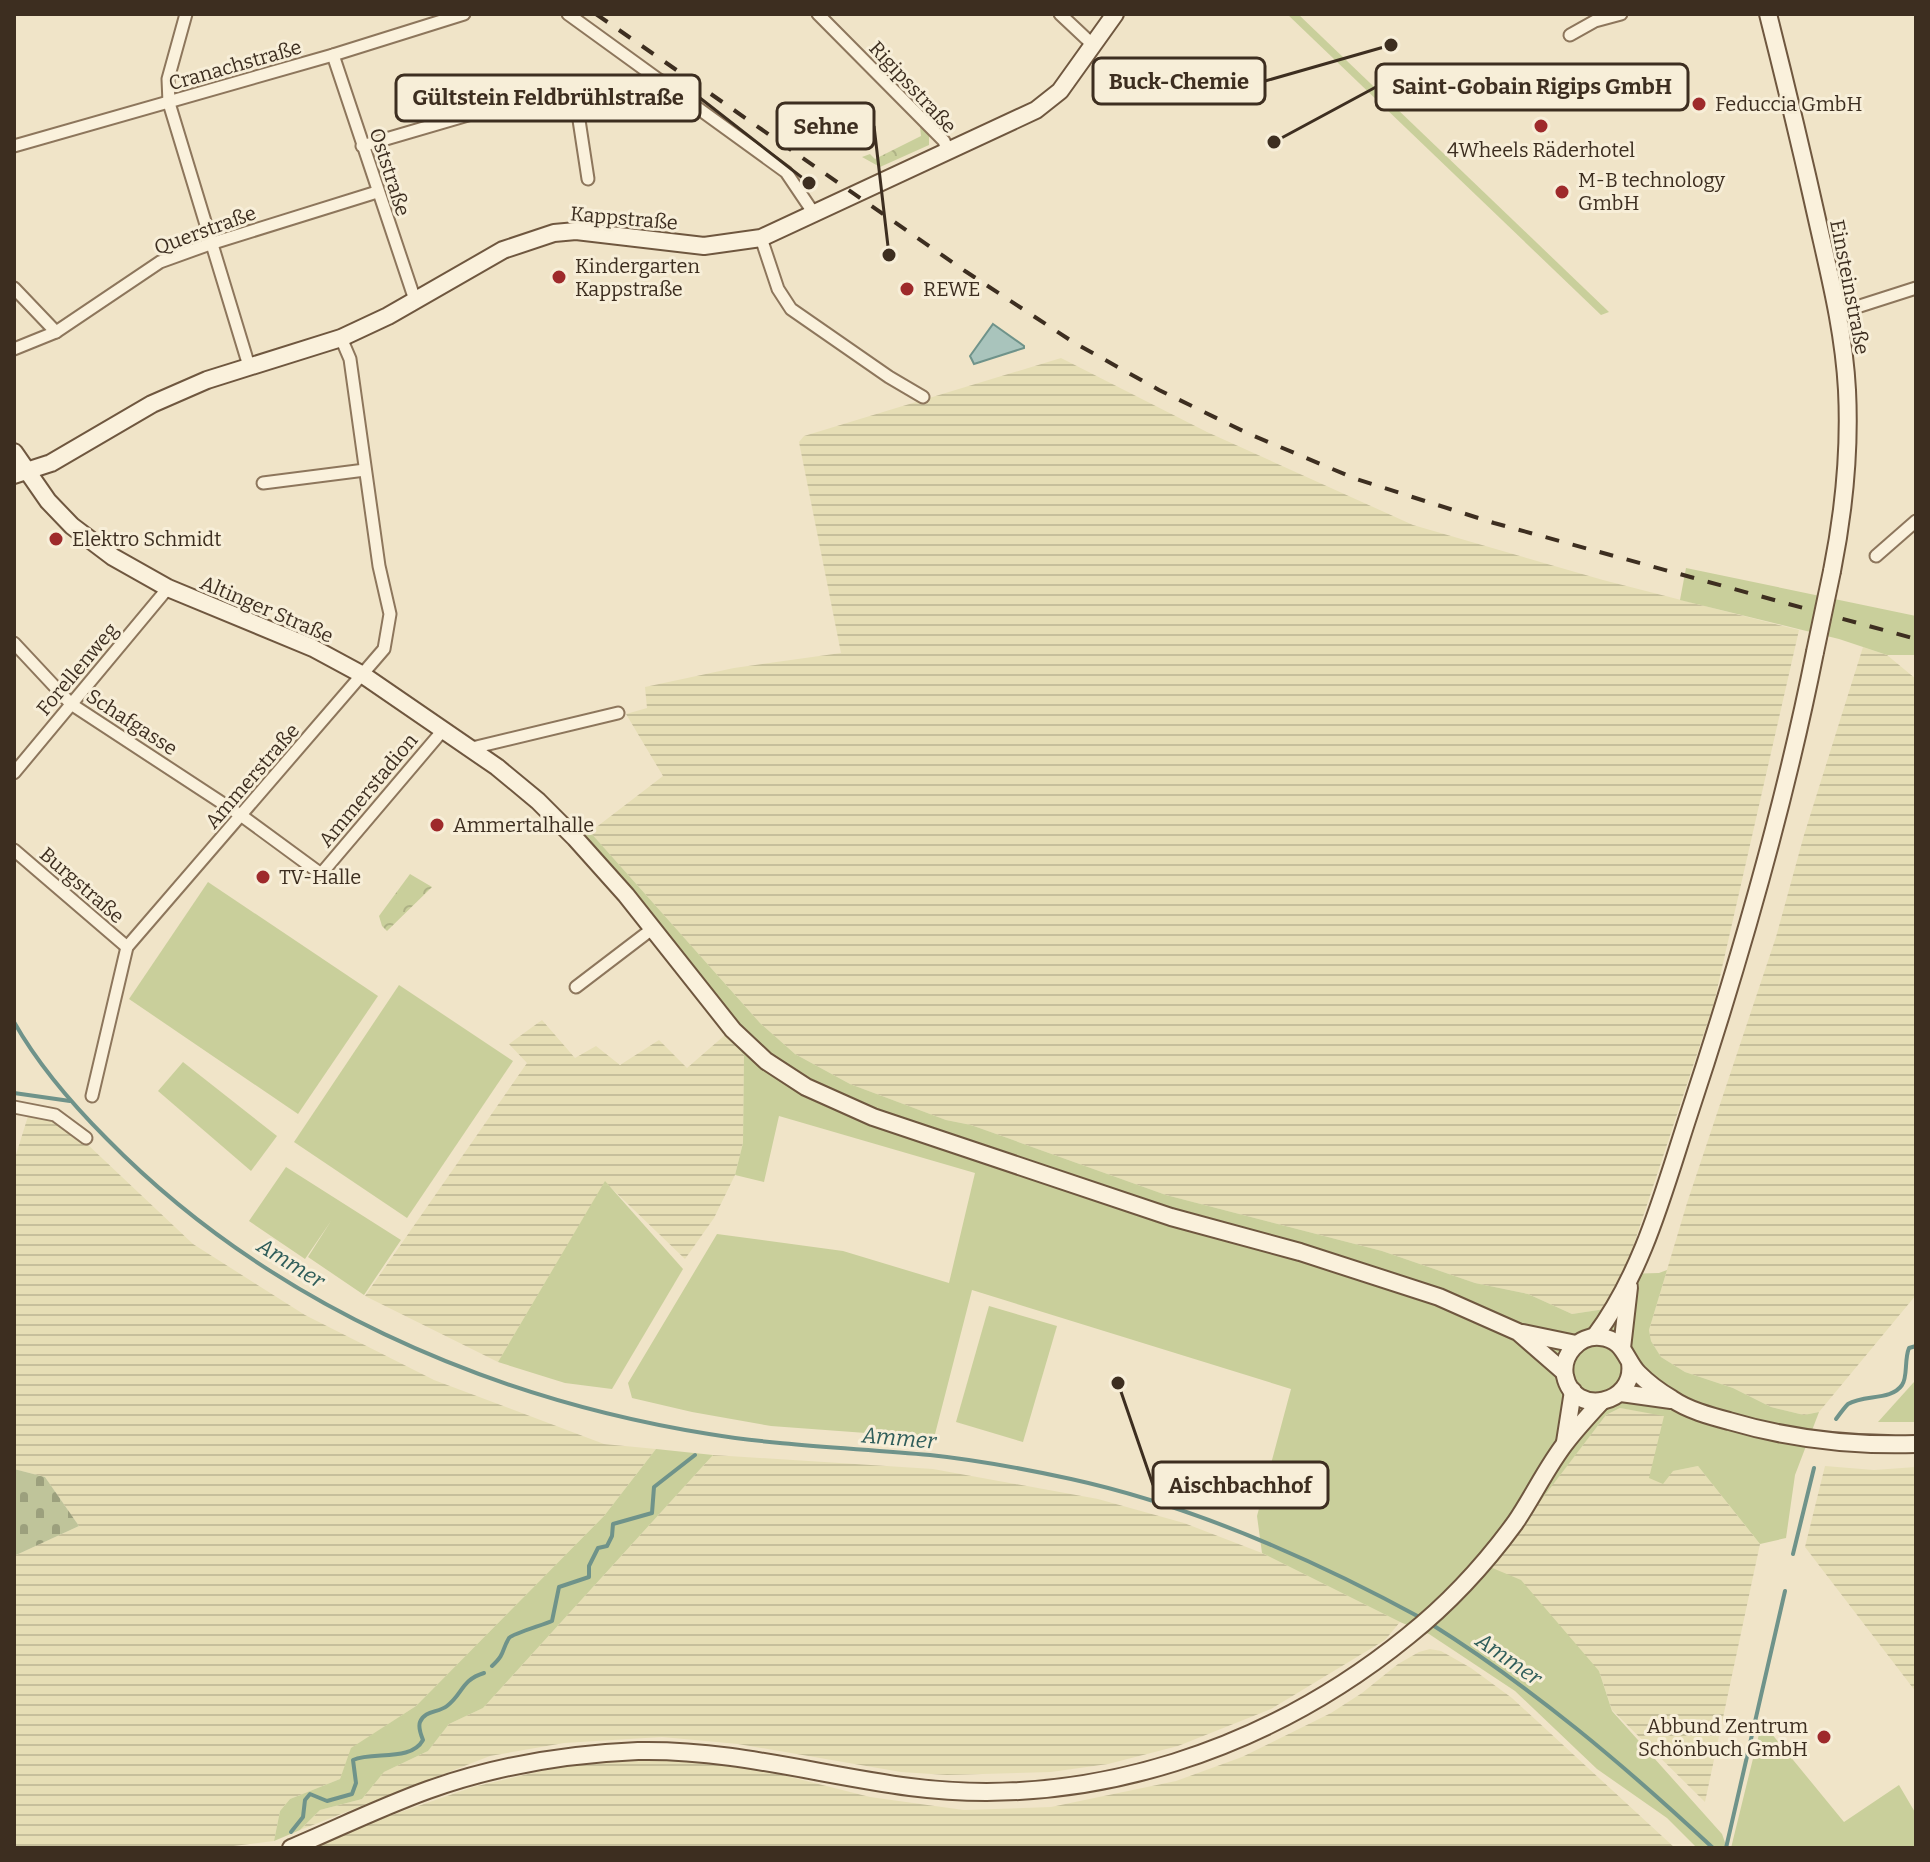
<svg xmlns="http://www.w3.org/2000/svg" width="1930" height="1862" font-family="Bitter,serif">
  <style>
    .farmland { fill: url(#farmland-rules) }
    .grass { fill: #c9cf9b }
    .forest { fill: url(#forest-crowns) }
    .cemetery { fill: url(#cemetery-stones) }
    .water { fill: #a9c4bc; stroke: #6f938a; stroke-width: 2 }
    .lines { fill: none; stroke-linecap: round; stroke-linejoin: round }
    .stream { stroke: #6f938a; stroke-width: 4 }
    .street-casing { stroke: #8d765c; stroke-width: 15 }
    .secondary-casing { stroke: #6f573f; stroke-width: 20 }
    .street { stroke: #faf1dc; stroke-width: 11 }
    .secondary { stroke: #faf1dc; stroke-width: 16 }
    .rail { stroke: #3d2e20; stroke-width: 4; stroke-dasharray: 14 14; stroke-linecap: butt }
    .secondary-bridge-casing { stroke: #6f573f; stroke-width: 20; stroke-linecap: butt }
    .secondary-bridge { stroke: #faf1dc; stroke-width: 16 }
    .poi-dot { fill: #9e2a2b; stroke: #f7eed8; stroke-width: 3 }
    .labels { text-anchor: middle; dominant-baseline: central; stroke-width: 6; stroke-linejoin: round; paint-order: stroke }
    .street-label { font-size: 20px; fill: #3d2e20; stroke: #f7eed8 }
    .poi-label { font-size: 20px; fill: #3d2e20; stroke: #f7eed8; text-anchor: start }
    .water-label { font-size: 22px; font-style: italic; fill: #2f5d5a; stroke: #f7eed8 }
    .leader { fill: none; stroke: #3d2e20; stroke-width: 3 }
    .callout-dot { fill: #3d2e20; stroke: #f7eed8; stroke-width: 3 }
    .callout { fill: #f7eed8; stroke: #3d2e20; stroke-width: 3 }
    .callout-label { font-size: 22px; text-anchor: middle; font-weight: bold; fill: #3d2e20 }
  </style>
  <defs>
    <pattern id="farmland-rules" width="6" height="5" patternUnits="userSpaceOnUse" patternTransform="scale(2)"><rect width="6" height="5" fill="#e6deb5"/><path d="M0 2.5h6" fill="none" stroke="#c6bf9b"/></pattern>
    <pattern id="forest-crowns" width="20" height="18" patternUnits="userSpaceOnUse" patternTransform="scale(2)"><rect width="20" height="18" fill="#c9cf9b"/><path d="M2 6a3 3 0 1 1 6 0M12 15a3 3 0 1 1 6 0" fill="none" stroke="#aeb285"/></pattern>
    <pattern id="cemetery-stones" width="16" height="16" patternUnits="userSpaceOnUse" patternTransform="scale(2)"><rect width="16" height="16" fill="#bfc49a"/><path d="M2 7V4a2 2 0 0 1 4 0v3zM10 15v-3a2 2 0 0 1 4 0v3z" fill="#9ca07d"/></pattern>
  </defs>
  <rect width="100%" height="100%" fill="#f0e4c8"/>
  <g class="farmland">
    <path d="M1061,358L1207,432L1413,525L1603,580L1799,630L1714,1003L1624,1274L1605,1309L1572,1314L1528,1294L1475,1283L1382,1251L1166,1195L971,1125L946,1120L850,1084L795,1054L760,1023L590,832L663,776L626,714L647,708L645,687L734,668L841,653L799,442L804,436Z"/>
    <path d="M1863,647L1887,655L1916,679V1295L1819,1412L1804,1415L1771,1407L1733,1388L1685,1372L1661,1357L1651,1341L1649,1330L1687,1203L1776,937L1804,835Z"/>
    <path d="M542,1020L575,1058L596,1046L620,1065L659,1040L687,1068L725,1035L744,1055L743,1143L735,1175L714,1218L685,1259L605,1182L498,1362L365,1296L527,1063L509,1044Z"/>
    <path d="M29,1113L68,1126L193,1244L305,1315L434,1380L604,1444L656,1449L604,1516L416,1706L352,1748L340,1779L290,1799L280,1811L274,1841L217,1848H14V1556L79,1526L45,1477L14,1469V1161Z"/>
    <path d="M1620,1408L1665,1415L1673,1471L1698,1466L1760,1544L1705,1802L1612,1710L1599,1671L1489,1567L1606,1415Z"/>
    <path d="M713,1455L933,1469L1098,1499L1184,1523L1262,1553L1400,1622L1385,1640L1271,1709L1178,1746L1108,1764L1051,1772L947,1775L901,1772L738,1744L662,1737L564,1743L490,1756L300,1830L320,1810L362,1799L384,1772L428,1751L449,1724L483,1708Z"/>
    <path d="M1825,1466L1874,1470L1916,1467V1692L1805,1547Z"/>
    <path d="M1430,1649L1441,1651L1471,1668L1512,1698L1675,1848H310L366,1824L473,1787L557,1767L615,1762L682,1759L751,1767L870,1797L942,1807L964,1810L1051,1807L1176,1781L1242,1757L1331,1713L1362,1693L1398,1664L1419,1652Z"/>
  </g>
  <g class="grass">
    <path d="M1287,14H1298L1609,312L1601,315Z"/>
    <path d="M1686,568L1916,616V655H1887L1839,639L1680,600Z"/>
    <path d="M590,832L760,1023L795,1054L850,1084L946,1120L971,1125L1166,1195L1382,1251L1475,1283L1528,1294L1572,1314L1605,1309L1624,1274L1659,1273L1667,1270L1649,1330L1651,1341L1661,1357L1685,1372L1733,1388L1771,1407L1804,1415L1819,1412L1795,1475L1786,1538L1760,1544L1698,1466L1673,1471L1663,1484L1649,1478L1664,1416L1620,1408L1606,1415L1490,1567L1521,1580L1599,1671L1612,1711L1722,1834L1727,1848H1697L1667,1818L1597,1769L1515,1691L1429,1634L1400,1622L1262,1553L1257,1516L1291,1389L972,1290L934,1438L771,1426L692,1412L632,1398L628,1383L717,1234L843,1251L949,1283L975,1173L779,1116L764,1182L735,1175L743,1143L744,1055L725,1035L574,843Z"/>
    <path d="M208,882L378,996L298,1114L129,999Z"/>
    <path d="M399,985L513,1061L407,1218L294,1142Z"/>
    <path d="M183,1062L277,1136L251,1171L158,1091Z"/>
    <path d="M286,1167L401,1240L364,1295L308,1257L331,1221L305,1259L249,1221Z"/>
    <path d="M605,1181L683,1269L612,1389L565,1383L498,1362Z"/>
    <path d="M989,1306L1057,1326L1023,1442L956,1422Z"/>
    <path d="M1916,1380V1422H1878L1914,1382Z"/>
    <path d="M656,1449L713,1455L483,1708L449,1724L428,1751L384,1772L362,1799L320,1810L300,1830L274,1841L280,1811L290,1799L340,1779L351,1748L416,1706L604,1516Z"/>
    <path d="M1762,1722L1844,1822L1899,1785L1916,1814V1848H1731Z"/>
  </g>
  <g class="forest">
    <path d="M922,125L929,135V145L880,167L862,157L870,154L875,159L921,136L920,127Z"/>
    <path d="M410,874L432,887L387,931L382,926L379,916Z"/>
  </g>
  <path class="cemetery" d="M14,1469L45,1477L79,1526L14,1556Z"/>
  <path class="water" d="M993,324L1024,346V348L974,364L970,356Z"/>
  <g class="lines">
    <g class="stream">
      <path d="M14,1022C39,1066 72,1104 107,1139C267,1302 486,1398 709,1434C782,1446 856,1448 930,1455C977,1460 1025,1469 1071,1479C1194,1506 1313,1559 1423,1619"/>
      <path d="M14,1093L70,1101"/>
      <path d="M1836,1419C1839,1415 1844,1408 1848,1404C1864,1394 1891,1401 1902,1385C1908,1377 1904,1360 1909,1348L1916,1346"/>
      <path d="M1793,1554L1814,1468"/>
      <path d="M1431,1624C1533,1688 1625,1766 1713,1848"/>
      <path d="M492,1666C506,1653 501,1651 509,1638C512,1634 543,1625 552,1621L559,1587L589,1577V1566L598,1548L607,1546L612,1536L613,1524L652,1513L654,1487L695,1455"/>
      <path d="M291,1832L303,1817L305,1800L310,1794L327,1801L352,1794L356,1783L353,1760C373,1751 411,1762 423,1740C421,1735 418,1727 420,1722C425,1710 438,1713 447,1706C463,1694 461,1680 484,1673"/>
      <path d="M1726,1848L1785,1591"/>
    </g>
    <g class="street-casing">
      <g id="street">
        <path d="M186,14L168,79L169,103L249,366"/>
        <path d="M568,14L786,172L815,215"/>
        <path d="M818,14L944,141L948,152"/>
        <path d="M1060,14L1093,45"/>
        <path d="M1570,35L1595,21L1621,14"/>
        <path d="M333,55L415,300"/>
        <path d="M579,100V120L588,179"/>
        <path d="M14,146L333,55L464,14"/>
        <path d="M362,146L523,99L619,105C638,103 649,95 662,81"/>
        <path d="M761,238L778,289L791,309L889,377L923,397"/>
        <path d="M14,288L56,332"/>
        <path d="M1838,313L1916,288"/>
        <path d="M14,349L56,332L160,262L210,244L377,192"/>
        <path d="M263,483L365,470"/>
        <path d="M1876,556L1916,521"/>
        <path d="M14,643L71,704L242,816L321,874L444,729"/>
        <path d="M472,748L618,713"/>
        <path d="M14,773L168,588"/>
        <path d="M14,850L127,947"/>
        <path d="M576,987L652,929"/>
        <path d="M92,1096L127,947L384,649L390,614L379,566L350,359L341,338"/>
        <path d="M14,1107L55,1115L86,1138"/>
      </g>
    </g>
    <g class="secondary-casing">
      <g id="secondary">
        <path d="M1768,14C1786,85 1803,156 1819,228C1831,281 1844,334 1847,390C1850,451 1844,511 1832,571"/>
        <path d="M14,452L48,501L72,526L113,557L168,588L313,648L363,675L497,767L538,801L575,838L626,895L733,1030L766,1061L806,1087L873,1117L1171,1217L1300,1252L1439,1297L1518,1332L1564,1372"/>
        <path d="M14,475L51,463L152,404L207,380L341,338L388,316L503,250L554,233L576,231L704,246L761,238L1036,110L1060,91L1115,14"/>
        <path d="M1523,1333L1576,1344"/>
        <path d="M1595,1336C1643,1272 1664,1190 1689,1114C1739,963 1784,808 1815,652"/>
        <path d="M1622,1348L1629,1287"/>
        <path d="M1630,1363C1636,1404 1574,1418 1565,1376C1561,1355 1579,1335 1600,1337C1624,1339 1625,1359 1638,1373C1648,1383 1660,1392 1672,1399C1688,1410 1710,1416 1729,1421C1790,1439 1852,1446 1916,1444"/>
        <path d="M1621,1393L1671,1400"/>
        <path d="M1565,1442L1573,1391"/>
        <path d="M291,1848C336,1829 381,1807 428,1790C495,1766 567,1754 638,1751C731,1749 819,1775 910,1787C1090,1810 1269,1749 1408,1636C1448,1604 1485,1564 1515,1523C1533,1497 1547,1466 1567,1441C1577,1428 1589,1415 1601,1402"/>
      </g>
    </g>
    <use href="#street" class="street"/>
    <use href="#secondary" class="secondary"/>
    <path class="rail" d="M596,14L965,271L1073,342L1159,390L1247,433L1356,479L1494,523L1916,639"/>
    <g class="secondary-bridge-casing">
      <path id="secondary-bridge" d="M1815,652L1832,571"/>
    </g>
    <use href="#secondary-bridge" class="secondary-bridge"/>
  </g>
  <g class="poi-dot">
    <circle cx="1699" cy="104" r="8"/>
    <circle cx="1541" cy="126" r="8"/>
    <circle cx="1562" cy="192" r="8"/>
    <circle cx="559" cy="277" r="8"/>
    <circle cx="907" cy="289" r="8"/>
    <circle cx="56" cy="539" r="8"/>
    <circle cx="437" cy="825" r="8"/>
    <circle cx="263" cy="877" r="8"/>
    <circle cx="1824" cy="1737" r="8"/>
  </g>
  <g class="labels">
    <g class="street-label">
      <text transform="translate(235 65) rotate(-16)">Cranachstraße</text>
      <text transform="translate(913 87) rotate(47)">Rigipsstraße</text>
      <text transform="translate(390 172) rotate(72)">Oststraße</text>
      <text transform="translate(624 218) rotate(5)">Kappstraße</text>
      <text transform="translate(205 230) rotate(-20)">Querstraße</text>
      <text transform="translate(1850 287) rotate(79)">Einsteinstraße</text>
      <text transform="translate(267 609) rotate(23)">Altinger Straße</text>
      <text transform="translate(77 669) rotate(-50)">Forellenweg</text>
      <text transform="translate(132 722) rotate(33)">Schafgasse</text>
      <text transform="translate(252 776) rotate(-49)">Ammerstraße</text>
      <text transform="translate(368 790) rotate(-50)">Ammerstadion</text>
      <text transform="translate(82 885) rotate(41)">Burgstraße</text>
    </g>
    <g class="poi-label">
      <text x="1715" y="104">Feduccia GmbH</text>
      <text x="1541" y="150" text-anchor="middle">4Wheels Räderhotel</text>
      <text x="1578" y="180">M-B technology<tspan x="1578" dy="23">GmbH</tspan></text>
      <text x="575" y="266">Kindergarten<tspan x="575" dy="23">Kappstraße</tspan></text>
      <text x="923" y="289">REWE</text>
      <text x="72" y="539">Elektro Schmidt</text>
      <text x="453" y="825">Ammertalhalle</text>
      <text x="279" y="877">TV-Halle</text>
      <text x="1808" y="1726" text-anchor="end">Abbund Zentrum<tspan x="1808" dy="23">Schönbuch GmbH</tspan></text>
    </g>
    <g class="water-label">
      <text transform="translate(291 1263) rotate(32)">Ammer</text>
      <text transform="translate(899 1438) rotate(5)">Ammer</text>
      <text transform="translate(1509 1659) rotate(35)">Ammer</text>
    </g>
  </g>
  <path class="leader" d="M1391 45L1265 81M1274 142L1376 87M809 183L700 98M889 255L874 126M1118 1383L1153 1485"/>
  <g class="callout-dot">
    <circle cx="1391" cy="45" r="8"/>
    <circle cx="1274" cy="142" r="8"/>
    <circle cx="809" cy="183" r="8"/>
    <circle cx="889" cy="255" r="8"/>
    <circle cx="1118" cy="1383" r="8"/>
  </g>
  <g class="callout">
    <rect x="1093" y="58" width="172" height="46" rx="8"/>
    <rect x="1376" y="64" width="312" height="46" rx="8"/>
    <rect x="396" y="75" width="304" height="46" rx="8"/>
    <rect x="777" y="103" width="97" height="46" rx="8"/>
    <rect x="1153" y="1462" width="175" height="46" rx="8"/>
  </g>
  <g class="callout-label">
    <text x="1179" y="89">Buck-Chemie</text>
    <text x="1532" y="94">Saint-Gobain Rigips GmbH</text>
    <text x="548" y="105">Gültstein Feldbrühlstraße</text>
    <text x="826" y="134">Sehne</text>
    <text x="1240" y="1493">Aischbachhof</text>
  </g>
  <rect width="1930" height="1862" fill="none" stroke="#3d2e20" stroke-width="32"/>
</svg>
